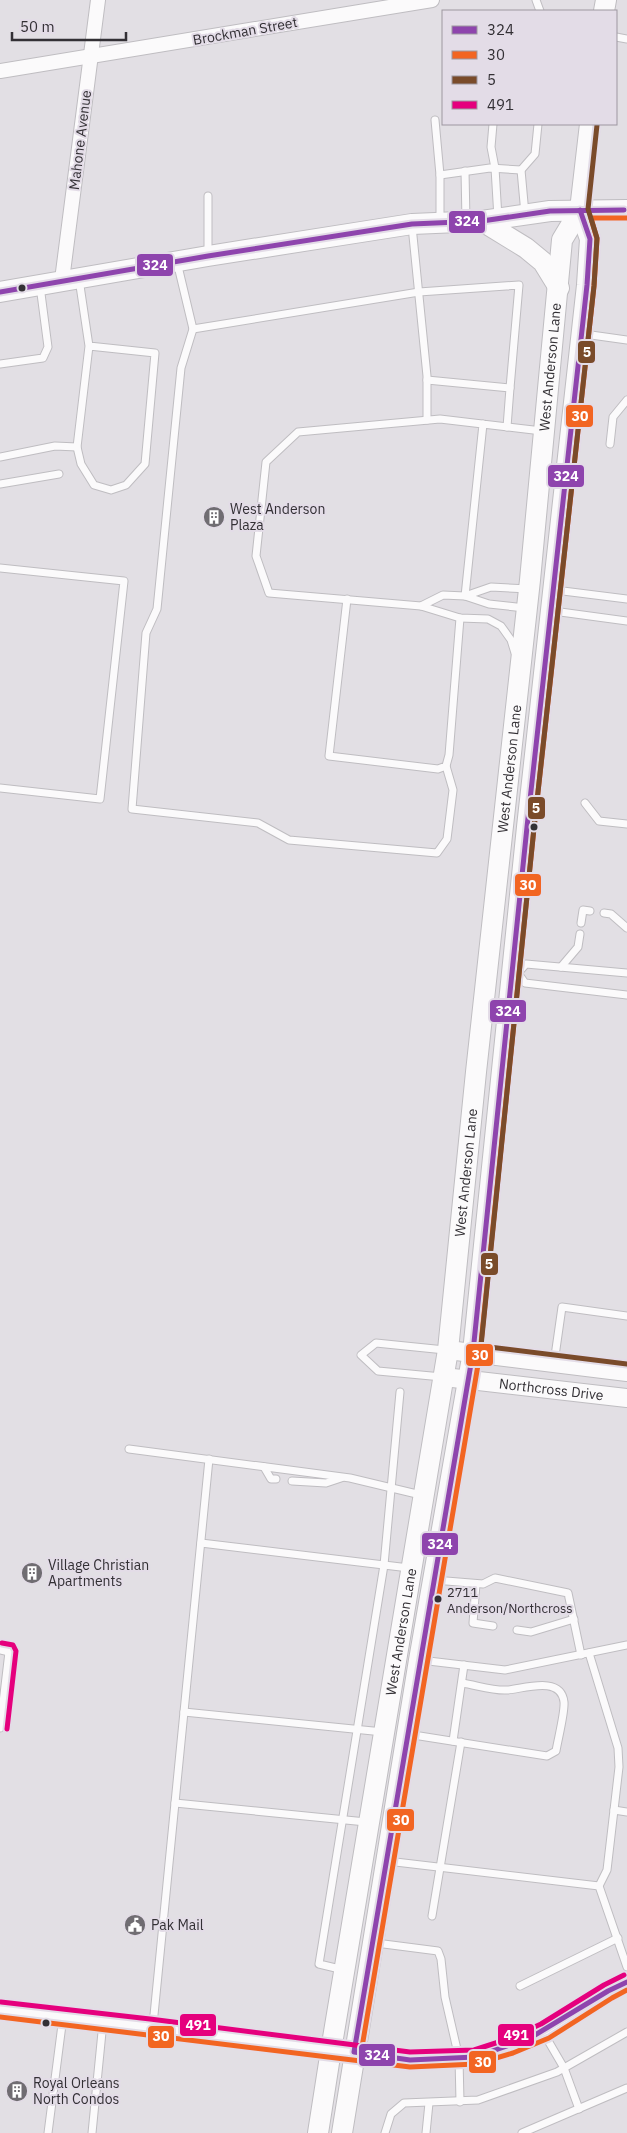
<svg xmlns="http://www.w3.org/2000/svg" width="627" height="2133" font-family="'IBM Plex Sans',sans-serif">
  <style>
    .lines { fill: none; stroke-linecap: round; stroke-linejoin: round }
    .service-casing { stroke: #bfbdc1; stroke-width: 9 }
    .minor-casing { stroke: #bfbdc1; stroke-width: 16 }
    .tertiary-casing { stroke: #bfbdc1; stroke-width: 20 }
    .secondary-casing { stroke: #bfbdc1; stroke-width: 22 }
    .service { stroke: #fbfafb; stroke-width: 7 }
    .minor { stroke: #fbfafb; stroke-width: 14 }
    .tertiary { stroke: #fbfafb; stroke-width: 18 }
    .secondary { stroke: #fbfafb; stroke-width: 20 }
    .bus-1-casing { stroke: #e3dce7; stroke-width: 9 }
    .bus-2-casing { stroke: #e3dce7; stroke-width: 9 }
    .bus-3-casing { stroke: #e3dce7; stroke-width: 9 }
    .bus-4-casing { stroke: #e3dce7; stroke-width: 9 }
    .bus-1 { stroke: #8e44ad; stroke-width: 5 }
    .bus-2 { stroke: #f26522; stroke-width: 5 }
    .bus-3 { stroke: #7a4b2a; stroke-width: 5 }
    .bus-4 { stroke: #e5007d; stroke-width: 5 }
    .bus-dot { fill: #333035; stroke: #e3dce7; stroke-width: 2 }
    .labels { text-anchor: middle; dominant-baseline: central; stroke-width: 4; stroke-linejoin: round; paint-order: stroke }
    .bus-label { font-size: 13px; fill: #333035; stroke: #e3dce7; text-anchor: start }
    .street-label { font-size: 14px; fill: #333035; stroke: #e3dce7 }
    .poi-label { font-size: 14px; fill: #333035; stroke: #e3dce7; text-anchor: start }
    .line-badge { stroke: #e3dce7; stroke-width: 2 }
    .badge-label { font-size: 14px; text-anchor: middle; font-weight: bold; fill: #fff }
  </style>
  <rect width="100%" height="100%" fill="#e2dfe4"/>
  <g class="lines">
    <g class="service-casing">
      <g id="service">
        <path d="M536,0L540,11"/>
        <path d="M616,37L627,39"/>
        <path d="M435,120L440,175L490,168L521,170L535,154L538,124"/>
        <path d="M493,124L491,147L495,168L498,218"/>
        <path d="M521,170L525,214"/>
        <path d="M465,171L466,221"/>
        <path d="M440,222V175"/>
        <path d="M412,226L427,376V420"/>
        <path d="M208,253V196"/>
        <path d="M177,262L193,329L419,292L519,285L510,388"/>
        <path d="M79,279L89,346L77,447L81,464L94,485L111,490L126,485L145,464L155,353L89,346"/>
        <path d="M193,329L181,368L157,609L146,633L132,809L258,823L289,840L437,853L447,839L453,790L446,766"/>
        <path d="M584,334L627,340"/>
        <path d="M0,364L43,358L48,347L40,286"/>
        <path d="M427,380L510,388L507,427"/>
        <path d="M483,424L465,596L443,595L421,606L269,593L256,556L266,462L298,432L440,419L542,431"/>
        <path d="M610,444L613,417L627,400"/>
        <path d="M0,457L55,446L77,447"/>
        <path d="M0,484L59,474"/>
        <path d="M0,568L124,581L100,799L0,788"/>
        <path d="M555,590L627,599"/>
        <path d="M347,599L329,756L438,769L446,766L449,755L460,618"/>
        <path d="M421,606L460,618L488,619L501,626L511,640L515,653"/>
        <path d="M525,608L489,604L465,596L491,587L529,589"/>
        <path d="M553,611L627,621"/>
        <path d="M585,803L599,821L627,824"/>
        <path d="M604,913L611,914L627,928"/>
        <path d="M581,923L583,910L590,911"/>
        <path d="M561,967L578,947L580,934"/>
        <path d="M518,973L525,983L627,995"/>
        <path d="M518,973L526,964L627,973"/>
        <path d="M554,1363L562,1307L627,1316"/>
        <path d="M442,1377L378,1371L361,1355L376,1343L445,1350"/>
        <path d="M129,1449L350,1478L421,1495"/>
        <path d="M264,1467L271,1479H276"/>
        <path d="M292,1481L326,1483L341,1478"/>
        <path d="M201,1543L409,1568"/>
        <path d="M434,1580L483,1584L495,1578L568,1593L581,1655"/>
        <path d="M476,1584L473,1623L493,1626"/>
        <path d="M517,1630L531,1632L574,1619"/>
        <path d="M0,1650L9,1652L0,1728"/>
        <path d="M589,1653L618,1748L619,1767L607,1870L599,1886"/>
        <path d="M420,1660L505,1670L627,1645"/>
        <path d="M184,1712L383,1732"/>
        <path d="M407,1734L547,1756L556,1751C558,1739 565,1712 564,1702C561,1675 523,1689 507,1690C493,1691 476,1685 462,1683"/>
        <path d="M453,1741L464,1665"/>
        <path d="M175,1803L366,1822"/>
        <path d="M614,1810L627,1812"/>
        <path d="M387,1861L599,1886L627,1967"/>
        <path d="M432,1916L461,1742"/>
        <path d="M376,1943L438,1951L441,1959L445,1997L459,2058L460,2102"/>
        <path d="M344,1970L319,1964L384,1565L400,1392"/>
        <path d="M520,1986L618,1938"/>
        <path d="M149,2025L154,2015L209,1459"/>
        <path d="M543,2032L564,2068L579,2109"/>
        <path d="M48,2133L63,2017"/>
        <path d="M92,2133L103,2022"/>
        <path d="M385,2133L391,2114L404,2103L478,2100L557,2072L627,2032"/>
        <path d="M426,2133L429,2103"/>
        <path d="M522,2133L627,2088"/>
      </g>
    </g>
    <g class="minor-casing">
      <g id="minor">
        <path d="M0,71L432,0"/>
        <path d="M62,280L98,0"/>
      </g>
    </g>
    <g class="tertiary-casing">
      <g id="tertiary">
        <path d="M448,1350L627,1372"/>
        <path id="s1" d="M444,1377L627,1398"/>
        <path d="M0,2009L149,2026L410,2060L475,2057L511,2046L545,2031L608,1991L627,1982"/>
      </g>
    </g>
    <g class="secondary-casing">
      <g id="secondary">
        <path d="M604,11L606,0"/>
        <path d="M482,221L526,248L543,262L559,288"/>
        <path d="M0,292L208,256L412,224L482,221L550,211L627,210"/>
        <path id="s2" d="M318,2133L331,2050L448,1350L476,1072L530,580L562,240L580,210L590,124"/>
        <path d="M342,2133L419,1660L473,1352L527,827L587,285L590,239L580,210"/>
      </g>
    </g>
    <use href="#service" class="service"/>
    <use href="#minor" class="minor"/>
    <use href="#tertiary" class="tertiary"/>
    <use href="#secondary" class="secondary"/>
    <g class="bus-1-casing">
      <g id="bus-1">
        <path d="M580,210L590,239L587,285L527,827L473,1352L354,2052L410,2060L475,2057L530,2038L608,1991L627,1982"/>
        <path d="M0,292L208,256L412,224L482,221L550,211L624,210"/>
      </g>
    </g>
    <g class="bus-2-casing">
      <g id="bus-2">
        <path d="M0,2017L410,2067L476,2064L513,2053L549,2038L612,1998L627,1990"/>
        <path d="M361,2053L480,1353L534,828L594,286L597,239L591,218H627"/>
      </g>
    </g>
    <g class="bus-3-casing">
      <path id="bus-3" d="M597,125L588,209L597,238L594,286L534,828L481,1346L627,1364"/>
    </g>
    <g class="bus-4-casing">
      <g id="bus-4">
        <path d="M2,1643L13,1645L16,1651L7,1729"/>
        <path d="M1,2002L150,2019L410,2052L474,2050L508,2039L541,2024L604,1985L624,1975"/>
      </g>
    </g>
    <use href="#bus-1" class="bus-1"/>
    <use href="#bus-2" class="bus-2"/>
    <use href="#bus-3" class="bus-3"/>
    <use href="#bus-4" class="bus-4"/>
  </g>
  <defs>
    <g id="building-disc" transform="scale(1.125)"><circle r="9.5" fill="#706d72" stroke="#e3dce7"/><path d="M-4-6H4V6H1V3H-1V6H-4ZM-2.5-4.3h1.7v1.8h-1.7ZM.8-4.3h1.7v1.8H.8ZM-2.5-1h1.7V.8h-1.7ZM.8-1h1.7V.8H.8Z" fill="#fff"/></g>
    <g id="civic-disc" transform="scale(1.125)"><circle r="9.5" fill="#706d72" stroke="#e3dce7"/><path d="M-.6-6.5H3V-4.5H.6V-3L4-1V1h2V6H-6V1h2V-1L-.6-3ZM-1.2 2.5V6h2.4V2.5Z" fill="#fff"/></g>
  </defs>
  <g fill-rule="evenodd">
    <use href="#building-disc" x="214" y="517"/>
    <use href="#building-disc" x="32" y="1573"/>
    <use href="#civic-disc" x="135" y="1925"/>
    <use href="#building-disc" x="17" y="2091"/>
  </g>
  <g class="bus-dot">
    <circle cx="22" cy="288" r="4.5"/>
    <circle cx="534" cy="827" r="4.5"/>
    <circle cx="438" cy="1599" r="4.5"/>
    <circle cx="46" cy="2023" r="4.5"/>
  </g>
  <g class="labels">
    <g class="bus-label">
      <text x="447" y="1592">2711<tspan x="447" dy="16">Anderson/Northcross</tspan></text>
    </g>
    <g class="street-label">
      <text transform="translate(245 31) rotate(-10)">Brockman Street</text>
      <text transform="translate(80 140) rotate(-83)">Mahone Avenue</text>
      <text stroke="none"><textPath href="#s2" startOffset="1782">West Anderson Lane</textPath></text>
      <text stroke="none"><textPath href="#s2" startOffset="1378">West Anderson Lane</textPath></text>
      <text stroke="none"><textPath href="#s2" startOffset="972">West Anderson Lane</textPath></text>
      <text stroke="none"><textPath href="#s1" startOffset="108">Northcross Drive</textPath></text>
      <text stroke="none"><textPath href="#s2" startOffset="508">West Anderson Lane</textPath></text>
    </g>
    <g class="poi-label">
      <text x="230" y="509">West Anderson<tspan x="230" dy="16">Plaza</tspan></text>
      <text x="48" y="1565">Village Christian<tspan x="48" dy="16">Apartments</tspan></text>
      <text x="151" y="1925">Pak Mail</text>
      <text x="33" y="2083">Royal Orleans<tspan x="33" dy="16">North Condos</tspan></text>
    </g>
  </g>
  <g class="line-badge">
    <rect x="448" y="210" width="38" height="24" rx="5" fill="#8e44ad"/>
    <rect x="136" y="253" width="38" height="24" rx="5" fill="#8e44ad"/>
    <rect x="577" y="340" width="19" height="24" rx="5" fill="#7a4b2a"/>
    <rect x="565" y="404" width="29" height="24" rx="5" fill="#f26522"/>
    <rect x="547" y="464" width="38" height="24" rx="5" fill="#8e44ad"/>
    <rect x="527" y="796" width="19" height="24" rx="5" fill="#7a4b2a"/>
    <rect x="514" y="873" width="28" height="24" rx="5" fill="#f26522"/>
    <rect x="489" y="999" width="38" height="24" rx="5" fill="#8e44ad"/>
    <rect x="480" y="1252" width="19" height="24" rx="5" fill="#7a4b2a"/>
    <rect x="465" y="1343" width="29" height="24" rx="5" fill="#f26522"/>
    <rect x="421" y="1532" width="38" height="24" rx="5" fill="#8e44ad"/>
    <rect x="386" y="1808" width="29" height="24" rx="5" fill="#f26522"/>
    <rect x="179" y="2013" width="38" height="24" rx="5" fill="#e5007d"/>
    <rect x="497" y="2023" width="38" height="24" rx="5" fill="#e5007d"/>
    <rect x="147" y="2025" width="28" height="24" rx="5" fill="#f26522"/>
    <rect x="358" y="2043" width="38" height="24" rx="5" fill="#8e44ad"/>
    <rect x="468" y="2050" width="29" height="24" rx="5" fill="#f26522"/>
  </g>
  <g class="badge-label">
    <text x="467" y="226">324</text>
    <text x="155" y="270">324</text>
    <text x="587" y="357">5</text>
    <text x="580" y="421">30</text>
    <text x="566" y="481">324</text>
    <text x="536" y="813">5</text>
    <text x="528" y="890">30</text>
    <text x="508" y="1016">324</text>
    <text x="489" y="1269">5</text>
    <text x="480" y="1360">30</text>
    <text x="440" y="1549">324</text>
    <text x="401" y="1825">30</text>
    <text x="198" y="2030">491</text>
    <text x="516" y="2040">491</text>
    <text x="161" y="2041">30</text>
    <text x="377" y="2060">324</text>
    <text x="483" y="2067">30</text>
  </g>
  <rect x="442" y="10" width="175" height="115" fill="#e3dce7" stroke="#9d97a0"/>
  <rect x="452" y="26" width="25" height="8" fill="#8e44ad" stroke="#9d97a0"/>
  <text x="487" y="35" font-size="15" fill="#333035">324</text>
  <rect x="452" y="51" width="25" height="8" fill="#f26522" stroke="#9d97a0"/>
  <text x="487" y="60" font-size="15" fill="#333035">30</text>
  <rect x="452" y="76" width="25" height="8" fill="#7a4b2a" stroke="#9d97a0"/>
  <text x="487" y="85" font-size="15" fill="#333035">5</text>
  <rect x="452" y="101" width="25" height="8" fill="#e5007d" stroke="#9d97a0"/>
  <text x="487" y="110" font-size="15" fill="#333035">491</text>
  <path d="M12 32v8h114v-8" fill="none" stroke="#333035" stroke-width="2.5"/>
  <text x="20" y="32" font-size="15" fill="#333035" stroke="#e3dce7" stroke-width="4" paint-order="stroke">50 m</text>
</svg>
